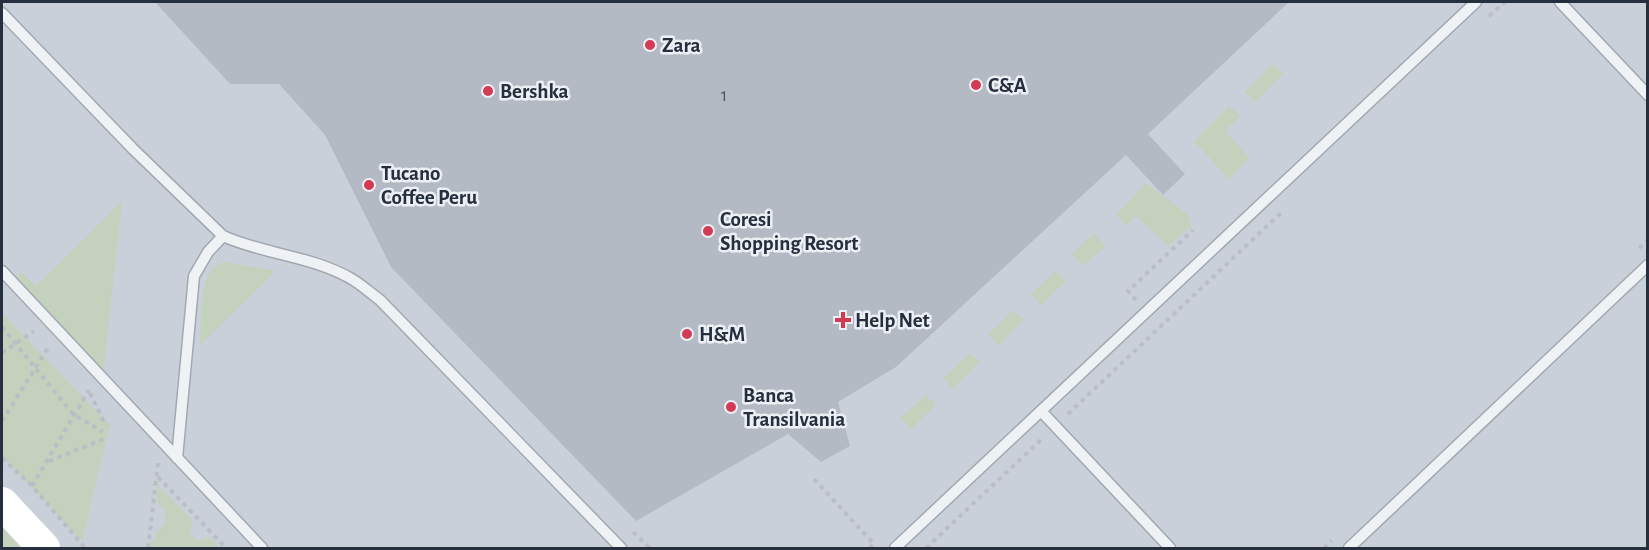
<svg xmlns="http://www.w3.org/2000/svg" width="1649" height="550" font-family="'Alegreya Sans',sans-serif">
  <style>
    .built { fill: #cad0d9 }
    .green { fill: #c3d1bd }
    .building { fill: #b4bac4 }
    .lines { fill: none; stroke-linecap: round; stroke-linejoin: round }
    .lane-casing { stroke: #a2a8b1; stroke-width: 13 }
    .path { stroke: #bbbfc5; stroke-width: 4; stroke-dasharray: 4.5 4.5; stroke-linecap: butt }
    .lane { stroke: #eff2f5; stroke-width: 10 }
    .secondary { stroke: #fff; stroke-width: 32 }
    .poi-dot { fill: #d33b54; stroke: #ecf0f5; stroke-width: 2 }
    .labels { text-anchor: middle; dominant-baseline: central; stroke-width: 5; stroke-linejoin: round; paint-order: stroke }
    .number-label { font-size: 18px; fill: #4a5260 }
    .poi-label { font-size: 21px; font-weight: bold; fill: #262f3e; stroke: #ecf0f5; text-anchor: start }
  </style>
  <rect width="100%" height="100%" fill="#dde1e7"/>
  <rect class="built" x="2" y="2" width="1645" height="546"/>
  <g class="green">
    <path d="M1273,64L1283,74L1255,102L1245,92Z"/>
    <path d="M1229,106L1240,116L1225,131L1250,158L1229,179L1194,141Z"/>
    <path d="M1146,183L1188,215L1191,226L1168,246L1136,216L1126,225L1116,215Z"/>
    <path d="M122,201L103,375L14,280L21,272L36,286Z"/>
    <path d="M1094,233L1106,246L1083,266L1072,254Z"/>
    <path d="M225,262L276,271L200,345C202,321 197,267 225,262Z"/>
    <path d="M1056,271L1066,281L1041,305L1031,294Z"/>
    <path d="M1013,310L1024,320L999,345L988,335Z"/>
    <path d="M2,313L110,425L82,541L2,456Z"/>
    <path d="M970,353L980,362L953,389L943,378Z"/>
    <path d="M926,395L936,405L911,429L900,418Z"/>
    <path d="M158,485L193,521L189,533L198,541L210,537L221,548H148L149,543L155,540L156,531L165,525V510L157,501Z"/>
    <path d="M2,527L23,548H3Z"/>
  </g>
  <path class="building" d="M155,2H1289L1148,134L1185,174L1163,195L1126,155L896,367L838,402L850,446L821,462L788,434L636,521L391,267L325,135L279,84H230Z"/>
  <g class="lines">
    <g class="lane-casing">
      <g id="lane">
        <path d="M1560,2L1648,95"/>
        <path d="M2,13L133,149L223,236C263,254 311,256 350,278C361,284 370,293 380,300L621,548"/>
        <path d="M2,271L262,548"/>
        <path d="M1041,411L1170,548"/>
        <path d="M177,458L194,276L208,252L223,236"/>
        <path d="M895,548L1476,2"/>
        <path d="M1349,548L1648,265"/>
      </g>
    </g>
    <g class="path">
      <path d="M1489,16L1505,2"/>
      <path d="M1639,248L1648,240"/>
      <path d="M1136,300L1128,291L1193,230"/>
      <path d="M2,327L73,414L103,432"/>
      <path d="M2,353L34,331"/>
      <path d="M90,393L106,426"/>
      <path d="M1068,414L1283,211"/>
      <path d="M2,421L48,348"/>
      <path d="M2,458L32,486L85,548"/>
      <path d="M49,461L104,439"/>
      <path d="M158,477L226,548"/>
      <path d="M814,479L874,544L869,548"/>
      <path d="M32,486L89,390"/>
      <path d="M633,532L650,548"/>
      <path d="M148,548L158,463"/>
      <path d="M926,548L1043,438"/>
      <path d="M1324,548L1332,541"/>
    </g>
    <use href="#lane" class="lane"/>
    <path class="secondary" d="M2,503L44,548"/>
  </g>
  <g class="poi-dot">
    <circle cx="650" cy="45" r="6"/>
    <circle cx="976" cy="85" r="6"/>
    <circle cx="488" cy="91" r="6"/>
    <circle cx="369" cy="185" r="6"/>
    <circle cx="708" cy="231" r="6"/>
    <path d="M840 311h6v6h6v6h-6v6h-6v-6h-6v-6h6z"/>
    <circle cx="687" cy="334" r="6"/>
    <circle cx="731" cy="407" r="6"/>
  </g>
  <g class="labels">
    <g class="number-label">
      <text x="724" y="96">1</text>
    </g>
    <g class="poi-label">
      <text x="662" y="45">Zara</text>
      <text x="988" y="85">C&amp;A</text>
      <text x="500" y="91">Bershka</text>
      <text x="381" y="173">Tucano<tspan x="381" dy="24">Coffee Peru</tspan></text>
      <text x="720" y="219">Coresi<tspan x="720" dy="24">Shopping Resort</tspan></text>
      <text x="855" y="320">Help Net</text>
      <text x="699" y="334">H&amp;M</text>
      <text x="743" y="395">Banca<tspan x="743" dy="24">Transilvania</tspan></text>
    </g>
  </g>
  <rect width="1649" height="550" fill="none" stroke="#262f3e" stroke-width="6"/>
</svg>
